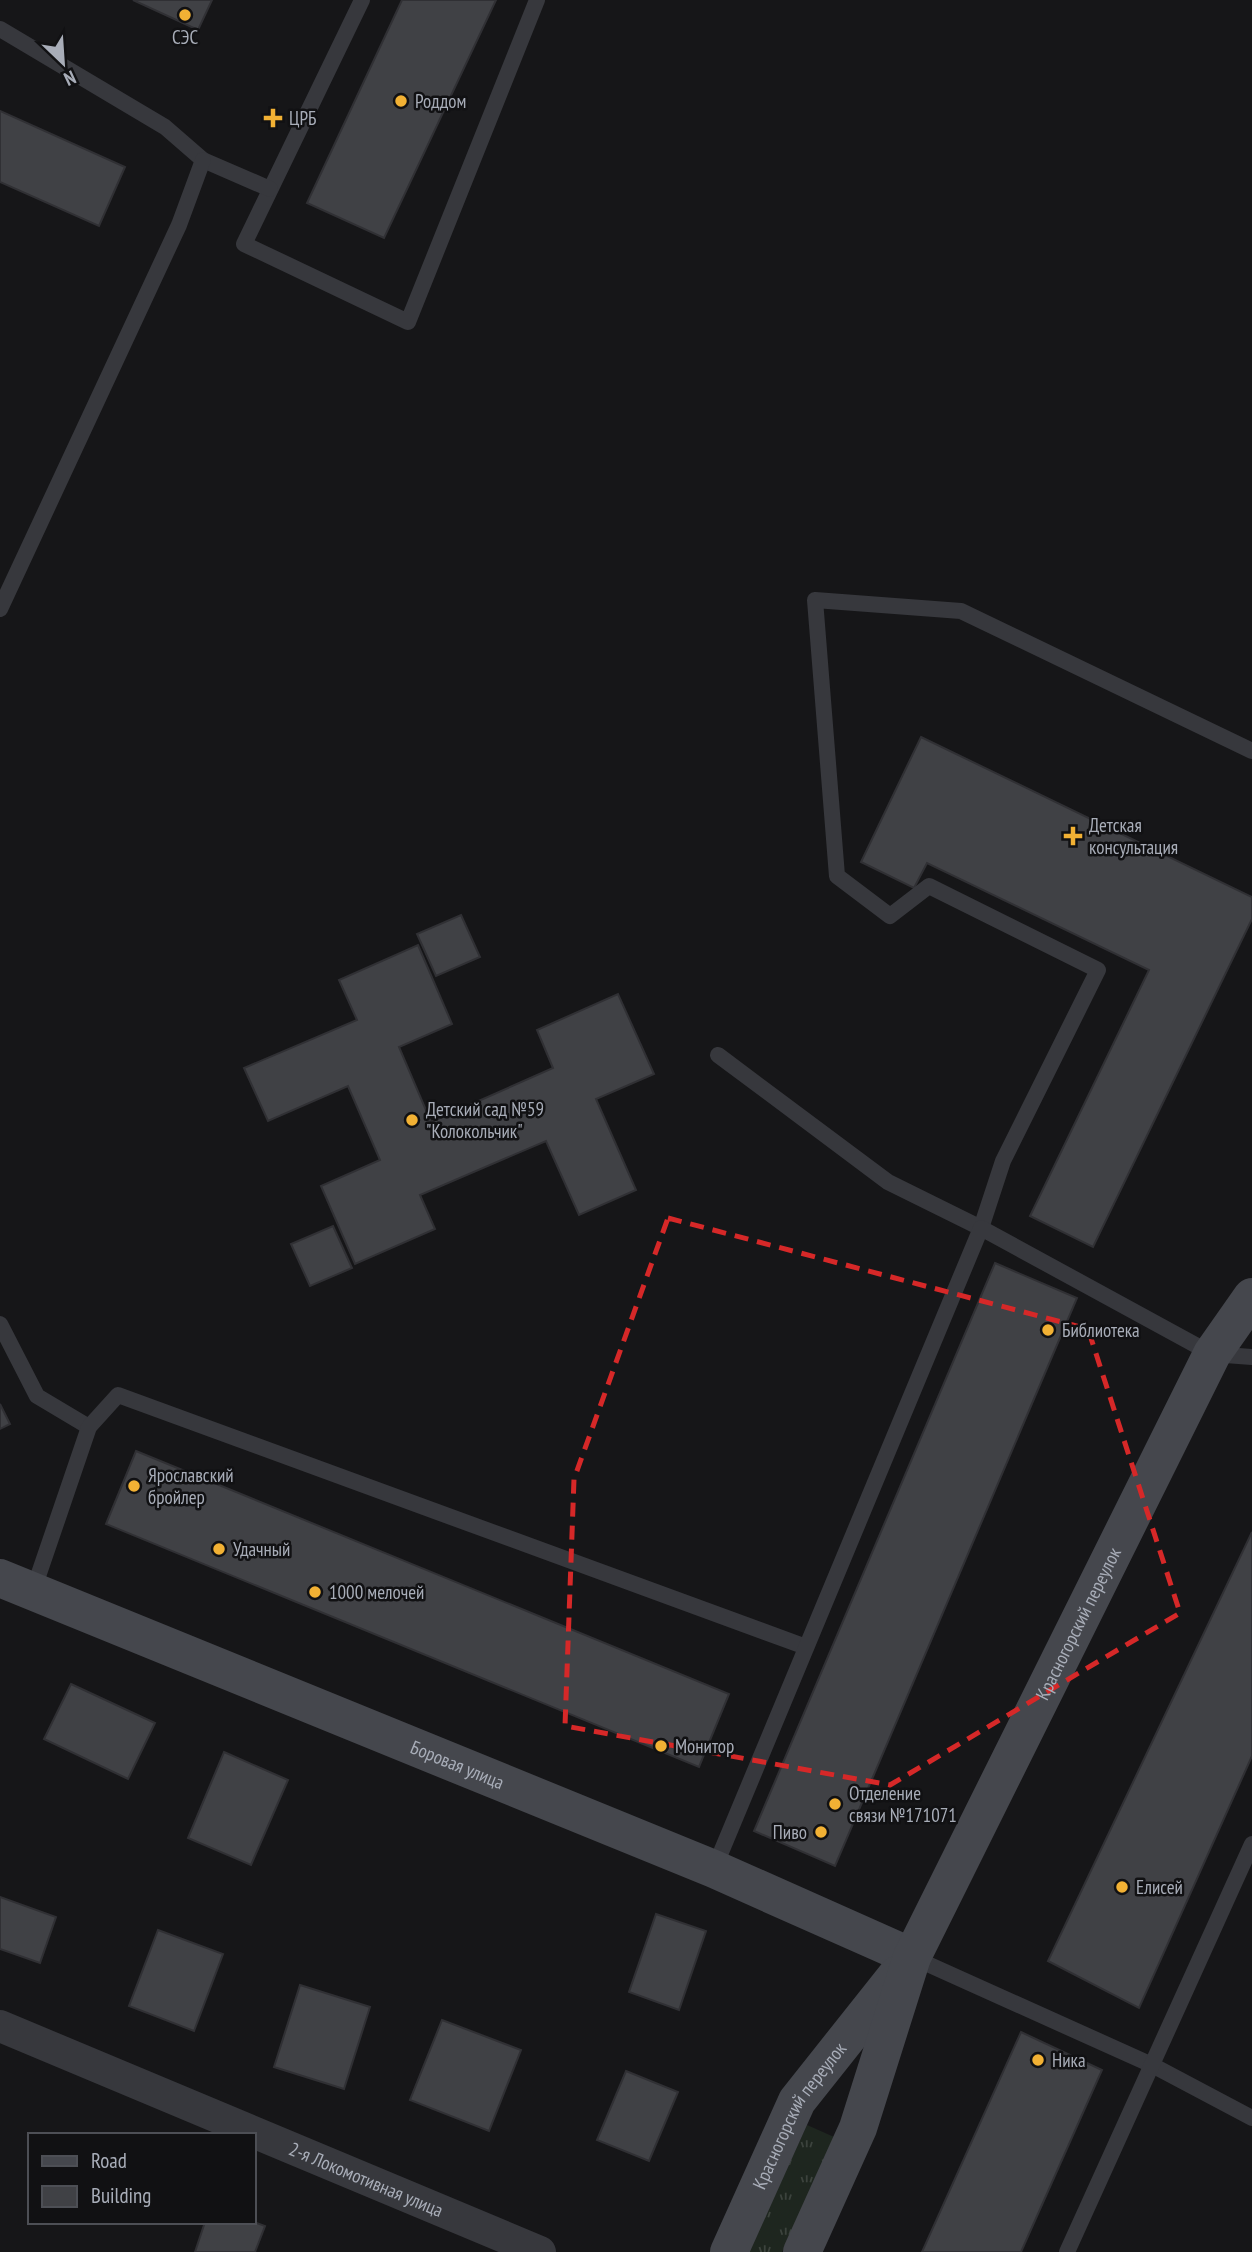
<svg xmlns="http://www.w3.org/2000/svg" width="1252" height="2252" font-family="'PT Sans Narrow',sans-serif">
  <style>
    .grass { fill: url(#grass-tufts) }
    .building { fill: #404145; stroke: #303034; stroke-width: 2 }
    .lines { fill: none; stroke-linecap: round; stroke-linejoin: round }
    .lane { stroke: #37383d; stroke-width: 16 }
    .street { stroke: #37383d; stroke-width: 32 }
    .secondary { stroke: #45474d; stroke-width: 38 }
    .marked { fill: none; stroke: #d62828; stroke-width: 5; stroke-dasharray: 14 9; stroke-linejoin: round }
    .poi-dot { fill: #f2b134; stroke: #111113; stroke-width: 2.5 }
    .labels { text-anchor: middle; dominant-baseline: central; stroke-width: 5; stroke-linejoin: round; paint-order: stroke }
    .poi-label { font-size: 19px; fill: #a8adb8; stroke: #111113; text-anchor: start }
    .street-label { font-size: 19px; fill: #a8adb8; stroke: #111113 }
  </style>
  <defs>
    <pattern id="grass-tufts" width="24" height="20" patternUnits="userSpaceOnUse" patternTransform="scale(1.75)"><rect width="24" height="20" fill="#1e261f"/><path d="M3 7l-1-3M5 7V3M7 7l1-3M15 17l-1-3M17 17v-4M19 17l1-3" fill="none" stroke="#3c433d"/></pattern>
  </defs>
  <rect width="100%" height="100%" fill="#161618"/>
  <path class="grass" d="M807,2125L834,2137L782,2252H749Z"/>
  <g class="building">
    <path d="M133,0H212L198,30Z"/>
    <path d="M402,0H496L384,238L307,203Z"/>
    <path d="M0,111L125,167L99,226L0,182Z"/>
    <path d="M921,737L1252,897V919L1093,1247L1030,1216L1149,970L927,863L914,888L861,862Z"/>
    <path d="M461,915L480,957L436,976L417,934Z"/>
    <path d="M418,945L452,1024L399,1047L431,1122L553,1068L537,1030L618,994L654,1074L596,1099L636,1190L579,1215L546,1141L420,1195L435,1229L355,1264L321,1186L380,1160L348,1086L268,1121L244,1068L357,1020L339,980Z"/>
    <path d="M333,1226L352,1268L310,1286L291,1244Z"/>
    <path d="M995,1263L1077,1298L835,1866L754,1831Z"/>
    <path d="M0,1404L10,1424L0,1429Z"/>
    <path d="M136,1451L729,1694L699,1767L106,1524Z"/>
    <path d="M1252,1532V1756L1139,2008L1048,1961Z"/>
    <path d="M71,1684L155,1723L128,1779L44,1739Z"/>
    <path d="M224,1752L288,1780L251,1865L188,1838Z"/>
    <path d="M0,1897L56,1917L40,1963L0,1949Z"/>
    <path d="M656,1914L706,1931L679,2010L629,1992Z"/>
    <path d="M158,1930L223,1954L194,2031L129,2006Z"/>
    <path d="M300,1985L370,2007L344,2089L274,2067Z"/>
    <path d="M442,2020L521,2050L489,2131L410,2100Z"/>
    <path d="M1021,2032L1102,2070L1021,2252H922Z"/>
    <path d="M626,2071L678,2092L649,2161L597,2140Z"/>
    <path d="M205,2222H254L265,2226L255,2252H195Z"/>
  </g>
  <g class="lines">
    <g class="lane">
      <path d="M362,0L244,244L408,322L537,0"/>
      <path d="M0,29L165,127L203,160L270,189"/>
      <path d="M0,609L179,225L203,160"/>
      <path d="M718,1055L888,1182L981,1228L1003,1161L1098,970L929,886L890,916L837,876L815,600L961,611L1252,751"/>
      <path d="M0,1324L37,1396L89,1427"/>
      <path d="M33,1591L89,1427L118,1395L806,1647"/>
      <path d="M714,1869L981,1228L1212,1354L1252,1357"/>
      <path d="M912,1957L1152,2065L1252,2118"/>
      <path d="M1067,2252L1252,1844"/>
    </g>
    <path class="street" id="s1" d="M0,2026L540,2252"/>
    <g class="secondary">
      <path id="s2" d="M0,1578L714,1869L912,1957"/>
      <path id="s3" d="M729,2252L797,2101L897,1975"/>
      <path id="s4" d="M802,2252L858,2128L912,1957L1212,1354L1252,1297"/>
    </g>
  </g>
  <path class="marked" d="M668,1218L1088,1329L1180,1613L890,1785L565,1726L574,1479Z"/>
  <g class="poi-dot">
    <circle cx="185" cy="15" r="7"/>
    <circle cx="401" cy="101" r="7"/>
    <path d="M269.5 107.5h7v7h7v7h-7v7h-7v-7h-7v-7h7z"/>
    <path d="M1069.5 825.5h7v7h7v7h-7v7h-7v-7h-7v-7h7z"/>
    <circle cx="412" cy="1120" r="7"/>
    <circle cx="1048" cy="1330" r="7"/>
    <circle cx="134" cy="1486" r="7"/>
    <circle cx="219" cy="1549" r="7"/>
    <circle cx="315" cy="1592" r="7"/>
    <circle cx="661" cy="1746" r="7"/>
    <circle cx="835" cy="1804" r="7"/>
    <circle cx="821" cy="1832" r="7"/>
    <circle cx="1122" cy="1887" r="7"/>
    <circle cx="1038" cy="2060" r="7"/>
  </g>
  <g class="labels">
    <g class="poi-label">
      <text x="185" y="37" text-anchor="middle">СЭС</text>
      <text x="415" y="101">Роддом</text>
      <text x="289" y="118">ЦРБ</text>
      <text x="1089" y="825">Детская<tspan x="1089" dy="22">консультация</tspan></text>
      <text x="426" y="1109">Детский сад №59<tspan x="426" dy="22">"Колокольчик"</tspan></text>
      <text x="1062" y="1330">Библиотека</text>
      <text x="148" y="1475">Ярославский<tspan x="148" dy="22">бройлер</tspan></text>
      <text x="233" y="1549">Удачный</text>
      <text x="329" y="1592">1000 мелочей</text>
      <text x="675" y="1746">Монитор</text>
      <text x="849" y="1793">Отделение<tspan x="849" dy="22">связи №171071</tspan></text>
      <text x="807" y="1832" text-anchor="end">Пиво</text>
      <text x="1136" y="1887">Елисей</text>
      <text x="1052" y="2060">Ника</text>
    </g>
    <g class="street-label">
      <text stroke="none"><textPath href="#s4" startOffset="688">Красногорский переулок</textPath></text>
      <text stroke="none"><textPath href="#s2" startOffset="494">Боровая улица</textPath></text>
      <text stroke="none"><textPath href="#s3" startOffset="154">Красногорский переулок</textPath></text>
      <text stroke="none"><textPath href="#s1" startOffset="397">2-я Локомотивная улица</textPath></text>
    </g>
  </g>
  <rect x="28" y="2133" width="228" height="91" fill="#111113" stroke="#4d4f55" stroke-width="2"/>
  <rect x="42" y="2156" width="35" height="10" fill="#45474d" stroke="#4d4f55" stroke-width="2"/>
  <text x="91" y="2168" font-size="21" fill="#a8adb8">Road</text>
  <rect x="42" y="2186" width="35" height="21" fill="#404145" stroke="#4d4f55" stroke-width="2"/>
  <text x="91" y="2203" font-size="21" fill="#a8adb8">Building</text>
  <g transform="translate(63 63) rotate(155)" stroke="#111113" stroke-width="5" paint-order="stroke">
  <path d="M0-5L12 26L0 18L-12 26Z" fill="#a8adb8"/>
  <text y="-10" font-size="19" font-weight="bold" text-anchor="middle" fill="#a8adb8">N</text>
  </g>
</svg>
